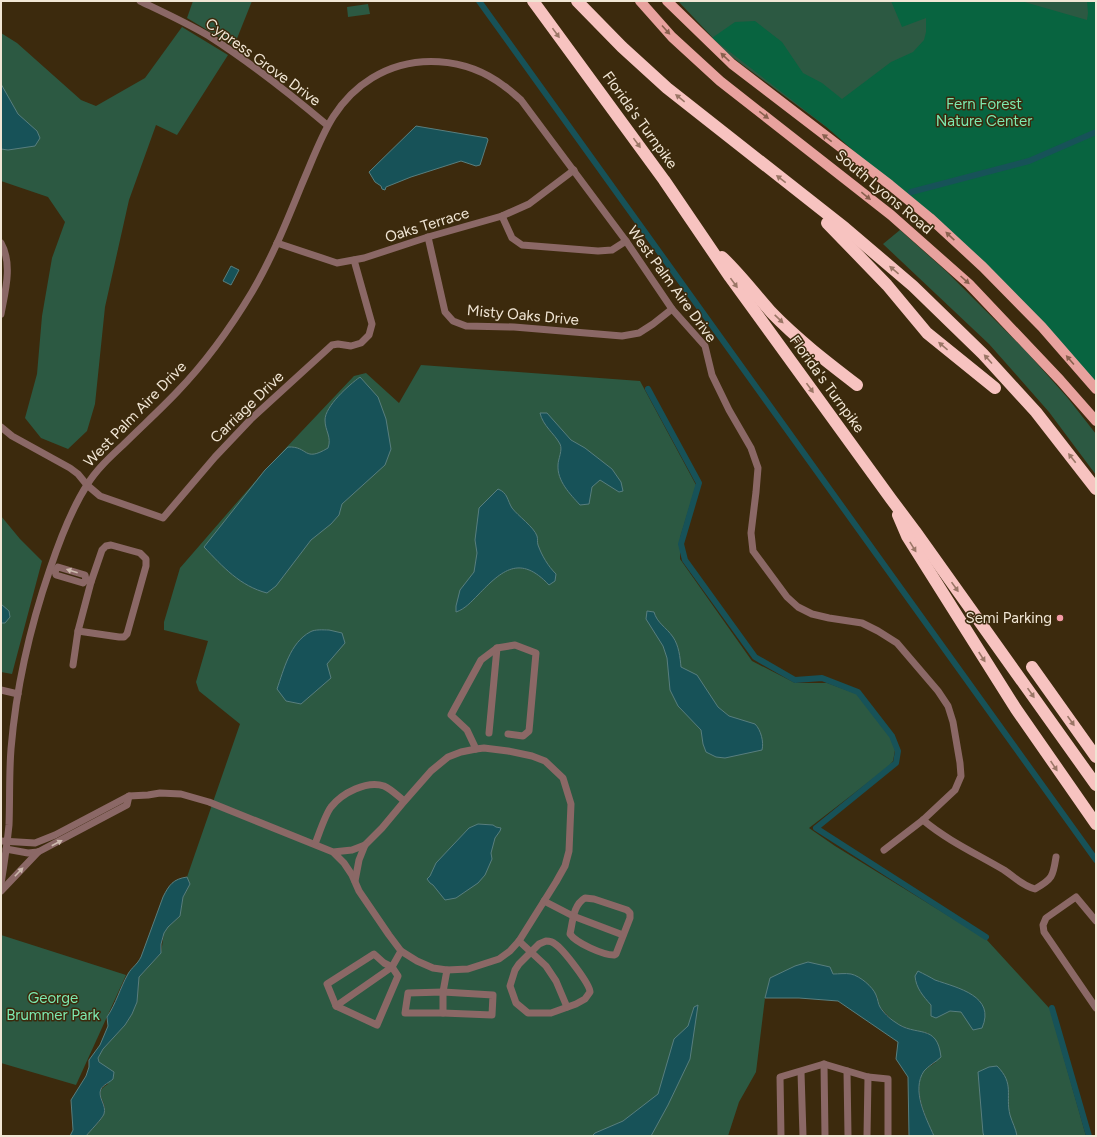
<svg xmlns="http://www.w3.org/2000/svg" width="1097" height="1137" font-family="Figtree,sans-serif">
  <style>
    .green { fill: #2c5942 }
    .forest { fill: #086440 }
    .water { fill: #175258; stroke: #587e7e }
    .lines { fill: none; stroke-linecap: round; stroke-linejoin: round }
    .canal { stroke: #175258; stroke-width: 6 }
    .minor { stroke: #8b6866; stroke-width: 7 }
    .primary { stroke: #e8a29e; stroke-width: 10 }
    .motorway { stroke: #f7c3c0; stroke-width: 12 }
    .oneway { fill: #89604e }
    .oneway2 { fill: #9a7666 }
    .oneway3 { fill: #cdbaae }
    .poi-dot { fill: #f49aa6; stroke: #3c2a0d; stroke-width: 1.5 }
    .labels { text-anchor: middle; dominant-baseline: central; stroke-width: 3; stroke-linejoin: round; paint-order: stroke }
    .street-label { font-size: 15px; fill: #f1e6d5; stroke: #3c2a0d }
    .park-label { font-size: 15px; fill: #7ce9b0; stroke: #3c2a0d }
    .poi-label { font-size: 15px; fill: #f1e6d5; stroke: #3c2a0d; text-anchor: end }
  </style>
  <rect width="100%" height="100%" fill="#3c2a0d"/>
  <g class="green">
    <path d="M193,1H252L234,46L187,18Z"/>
    <path d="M678,1H1096V380L852,146L728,54Z"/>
    <path d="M368,4L370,14L348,17L347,7Z"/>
    <path d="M182,27L228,55L177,135L156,125L129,200L105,307L95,404L87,431L68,449L41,438L25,418L37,374L42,316L52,258L65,222L48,197L1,181V33L17,43L81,100L96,106L145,78Z"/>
    <path d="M900,230L946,271L1025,350L1067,397L1096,434V475L1049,412L989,344L883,244Z"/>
    <path d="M421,365L640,381L696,485L680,538V559L752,661L795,683H827L857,694L890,737L895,750L893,761L888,767L809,828L835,846L986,939L1050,1009L1086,1136H934C927,1120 910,1085 925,1069C928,1067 933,1065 936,1062L928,1033L911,1030L895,1023L879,1006L877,996L852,974H833L770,978L765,998L756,1072L739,1102L728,1136H86C90,1131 102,1120 104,1114C109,1101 91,1094 108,1084L98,1058L103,1049L125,1025L132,1014L137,1002L139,977L161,953L164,933L168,927L180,916L183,897L190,884L187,877L240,724L199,691L196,682L208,641L164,630V622L180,568L265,470L354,376L366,373L399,403Z"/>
    <path d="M1,516L20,539L42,561L12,674L1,672Z"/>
    <path d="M1,935L126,975L76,1085L1,1063Z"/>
  </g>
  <path class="forest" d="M891,1H1021L1087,20L1088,13L1087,1H1096V383L930,218L823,124L712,38L735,22L755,21L782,42L803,73L822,83L842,99L891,62L913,52L924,40L926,32V18L902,27Z"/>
  <g class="water">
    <path d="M1,84L18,114L37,131L40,138L35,146L8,150L1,149Z"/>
    <path d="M416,126L487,138L488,140L480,165L476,166L461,161L411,177L386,187L385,190L382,189L381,186L375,182L369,172Z"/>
    <path d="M231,266L239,270L231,285L223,281Z"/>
    <path d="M360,377L378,397L386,419L391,449L385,465L342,504L339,515L331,524L311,540L276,586L267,593C240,586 223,567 204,547L265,470L288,447C309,446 303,463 328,448C332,437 325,431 325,420C325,406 349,385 360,377Z"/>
    <path d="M540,413H547L571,440L585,448L612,469L621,482L623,491L619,492L600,480L592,487L589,504L580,505C570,494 557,481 558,465C558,459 563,450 560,444C554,433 543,426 540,413Z"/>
    <path d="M498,489C508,493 507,500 512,508C518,516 534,527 537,536C538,539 537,542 538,545C542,556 548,566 556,574L555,581L549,585C520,554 502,570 478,595C471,602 465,609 456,612V606L460,590L474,572L477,553L475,540L479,508Z"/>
    <path d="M1,604L9,611L10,617L5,623H1Z"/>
    <path d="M647,611L654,612C657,623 666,627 673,637C679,646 680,657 681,667L697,675L718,707L729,716L755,724C761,730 764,742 762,750L725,758L716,757L706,752L703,744L701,730L678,706L670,690L667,658L663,646L646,619Z"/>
    <path d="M329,630L342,633L345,643L327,664L331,678L301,704L286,701L277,689C284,669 290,643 310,632C315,629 323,630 329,630Z"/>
    <path d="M478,824L493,825L496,827L501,828L500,831L495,838L491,853L492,859L485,875L478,883L456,898L445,900L433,885L430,883L427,879L430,876L436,863L469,828Z"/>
    <path d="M187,877L190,884L183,897L180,916L168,927L164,933L161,944V953L139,977L137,1002L132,1014L125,1025L103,1049L98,1058L99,1062L114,1072L113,1079C110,1082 103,1085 101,1089C97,1097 107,1105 104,1114C102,1119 90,1131 86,1136H70L73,1130L71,1100L86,1076L89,1067V1060L100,1045L108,1026L107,1017C116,1004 120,988 128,974C132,967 137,965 141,957L163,897C169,885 173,879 187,877Z"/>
    <path d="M808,962L830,967L833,974C839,974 845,973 851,974C860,976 873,987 876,995C878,999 878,1004 880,1007C883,1012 890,1019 895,1022C916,1038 937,1022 941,1057C936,1062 928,1066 924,1071C911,1090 926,1118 934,1136H909L908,1077L896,1059L898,1042L838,1001L799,998H765L770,978L795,966Z"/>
    <path d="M918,971C924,974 930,977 935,980C958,988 996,996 982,1028L973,1030L961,1012L950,1011L936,1018L931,1016V1005C923,996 916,988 915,976Z"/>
    <path d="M698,1005L690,1059L668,1105L651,1136H592L595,1133L623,1121L658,1094L674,1039L688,1026L694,1007Z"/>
    <path d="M997,1066C1015,1084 1005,1095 1010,1115C1012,1122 1016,1129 1017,1136H984L983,1133L978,1072L989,1067Z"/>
  </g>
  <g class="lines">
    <g class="canal">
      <path d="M479,1L1096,860"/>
      <path d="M911,192L1029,161L1096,132"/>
      <path d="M648,389L699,483L681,544L685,560L755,657L795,680L822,678L858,692L892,736L898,751L896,763L816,828L986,937"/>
      <path d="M1052,1008L1089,1136"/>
    </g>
    <g class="minor">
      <path d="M140,1C163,12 187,23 209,36C251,63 289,93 327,125"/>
      <path d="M502,216L512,238L522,245L598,251L612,250L626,241"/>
      <path d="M428,237L445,312L453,321L466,326L514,327L622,336L639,333L653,324L672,309"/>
      <path d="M1,243C13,264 5,292 1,314"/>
      <path d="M277,243L337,263L364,258L428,237L502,216L529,204L574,170"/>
      <path d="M1,427L12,436L70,468L78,474L87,485L100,496L163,518L215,457L251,419L332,345L338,344L351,346L361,343L369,335L372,324L354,260"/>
      <path d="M51,569L55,571L56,575L83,583L86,580"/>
      <path d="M55,571L58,567L85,575L86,580L91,582L78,631L73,665"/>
      <path d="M78,631L119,637H124L127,634L146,566V559L140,553L111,545L106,546L102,550L91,582"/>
      <path d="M1,690L18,694"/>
      <path d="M489,733L497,648"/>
      <path d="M476,749L467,730L451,715L481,660L497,648L515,645L536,653L529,731L523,736L508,734"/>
      <path d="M923,820C948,841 977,854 1004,870C1016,878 1021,885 1035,889C1053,879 1053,876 1056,857"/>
      <path d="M1,841L35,843L55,835L129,796L148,795L160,793L181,794L209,802L333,852L352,850L365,845L382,828L402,804L431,771L448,757L461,752L476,749L484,748L508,751L532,756L545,761L563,778L571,804L569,851L565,866L556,882L519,941L510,951L499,959L468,969L447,970L433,968L417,961L401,951L389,935L359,891L352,875L344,863L333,852"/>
      <path d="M315,844C319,834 325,815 331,807C342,793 367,780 384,786C391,789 398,796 404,801"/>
      <path d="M6,849L28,853L38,852L127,805L129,796"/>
      <path d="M355,881L359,860L365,845"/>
      <path d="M1,884C4,865 7,845 9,825C10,800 9,774 11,749C16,688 30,627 50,569C59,542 71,510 87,485C96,470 110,457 123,445C141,427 160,410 177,392C205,363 231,327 252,292C272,258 287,221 302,184C320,143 331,103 372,78C413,53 466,57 504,86C510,90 515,95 521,100L626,241L672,309L705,346L712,375L729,410L751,448L758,468L756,492L751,533L753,551L787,597L798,607L812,614L829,618L862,623L878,631L897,643L938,691L948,706L953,722L960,763L961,776L955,790L923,820L884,850"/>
      <path d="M1,891L38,852"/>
      <path d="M585,898L594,899L627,910L630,913V918L616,954L614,955C603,955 576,943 570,934C573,921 573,905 585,898Z"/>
      <path d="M544,901L573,916L623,935"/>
      <path d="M1096,921L1076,897L1046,918L1043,925L1044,932L1096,1008"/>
      <path d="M519,941L546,966L556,981L567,1007"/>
      <path d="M546,941C549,941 553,942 555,944C563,949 590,984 590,992L585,999L576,1004L551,1013H528L516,1003L510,986L515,970L519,964L539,944Z"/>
      <path d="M374,954L384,963L392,967L398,976L377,1025L336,1006L327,984Z"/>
      <path d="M443,992L493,995L492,1015L443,1013H405L408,993Z"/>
      <path d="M336,1006L392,967L401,951"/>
      <path d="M443,1013V992L447,970"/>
      <path d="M824,1064L825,1136"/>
      <path d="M847,1071L848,1136"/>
      <path d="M801,1072L803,1136"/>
      <path d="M781,1136L780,1077L824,1064L868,1077L888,1079V1136"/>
      <path d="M867,1136L868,1077"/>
    </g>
    <g class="primary">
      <path d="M640,1L672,37L720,81L891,215L969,284L1060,380L1096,421"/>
      <path d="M667,1L732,64L890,185L930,218L983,267L1042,327L1096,389"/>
    </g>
    <g class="motorway">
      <path d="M533,1L664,180L730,277L891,499L915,531L1096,785"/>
      <path d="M577,1L622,47L667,88L845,228L913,286L983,354L1036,412L1096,489"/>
      <path d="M827,223L887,285L927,333L995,388"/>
      <path d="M722,257C740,274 755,294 771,312C797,339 827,362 857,385"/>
      <path d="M898,515L907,536L1016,709L1096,824"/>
      <path d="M1032,667L1096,757"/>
    </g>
  </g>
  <defs><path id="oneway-solid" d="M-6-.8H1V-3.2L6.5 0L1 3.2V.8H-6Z"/></defs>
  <g class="oneway">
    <use href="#oneway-solid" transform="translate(666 30) rotate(48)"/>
    <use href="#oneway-solid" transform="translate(725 57) rotate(-137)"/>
    <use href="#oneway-solid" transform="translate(764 115) rotate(38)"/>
    <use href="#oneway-solid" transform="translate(827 138) rotate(-142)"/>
    <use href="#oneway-solid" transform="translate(866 196) rotate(39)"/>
    <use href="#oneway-solid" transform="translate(950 236) rotate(-137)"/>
    <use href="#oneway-solid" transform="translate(965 280) rotate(42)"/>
    <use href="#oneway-solid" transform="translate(1070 360) rotate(-131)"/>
  </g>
  <g class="oneway2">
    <use href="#oneway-solid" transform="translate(556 33) rotate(54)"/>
    <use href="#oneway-solid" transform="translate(680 98) rotate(-141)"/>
    <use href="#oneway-solid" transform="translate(637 143) rotate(54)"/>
    <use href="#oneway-solid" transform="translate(781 179) rotate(-142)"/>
    <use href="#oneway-solid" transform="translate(894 270) rotate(-140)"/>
    <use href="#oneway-solid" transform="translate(734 283) rotate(54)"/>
    <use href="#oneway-solid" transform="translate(779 319) rotate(44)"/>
    <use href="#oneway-solid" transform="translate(943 346) rotate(-140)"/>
    <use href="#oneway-solid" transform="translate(988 359) rotate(-132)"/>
    <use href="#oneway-solid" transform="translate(810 388) rotate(54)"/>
    <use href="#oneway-solid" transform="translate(1072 458) rotate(-128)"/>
    <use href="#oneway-solid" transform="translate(913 547) rotate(58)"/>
    <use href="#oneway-solid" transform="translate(955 587) rotate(55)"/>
    <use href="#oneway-solid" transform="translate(982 657) rotate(57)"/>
    <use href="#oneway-solid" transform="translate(1031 693) rotate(55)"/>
    <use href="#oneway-solid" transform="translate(1071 721) rotate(55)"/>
    <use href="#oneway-solid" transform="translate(1054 766) rotate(56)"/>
  </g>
  <g class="oneway3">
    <use href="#oneway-solid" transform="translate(72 571) rotate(-162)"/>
    <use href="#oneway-solid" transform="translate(57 843) rotate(-28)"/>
    <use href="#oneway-solid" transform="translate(19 872) rotate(-46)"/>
  </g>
  <circle class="poi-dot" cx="1060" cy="618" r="4"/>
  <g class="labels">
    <g class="street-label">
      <text transform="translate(263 62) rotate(36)">Cypress Grove Drive</text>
      <text transform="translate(640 120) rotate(54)">Florida's Turnpike</text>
      <text transform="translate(884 192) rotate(40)">South Lyons Road</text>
      <text transform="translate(427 225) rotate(-17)">Oaks Terrace</text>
      <text transform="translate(672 284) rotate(54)">West Palm Aire Drive</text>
      <text transform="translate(523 315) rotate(5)">Misty Oaks Drive</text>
      <text transform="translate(827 384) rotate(54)">Florida's Turnpike</text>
      <text transform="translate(247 407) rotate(-44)">Carriage Drive</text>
      <text transform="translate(135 414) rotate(-46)">West Palm Aire Drive</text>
    </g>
    <g class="park-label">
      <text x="984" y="104">Fern Forest<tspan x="984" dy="17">Nature Center</tspan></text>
      <text x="53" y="998">George<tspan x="53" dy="17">Brummer Park</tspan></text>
    </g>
    <g class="poi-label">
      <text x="1052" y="618">Semi Parking</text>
    </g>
  </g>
  <rect width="1097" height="1137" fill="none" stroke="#f1e6d5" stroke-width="4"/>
</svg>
